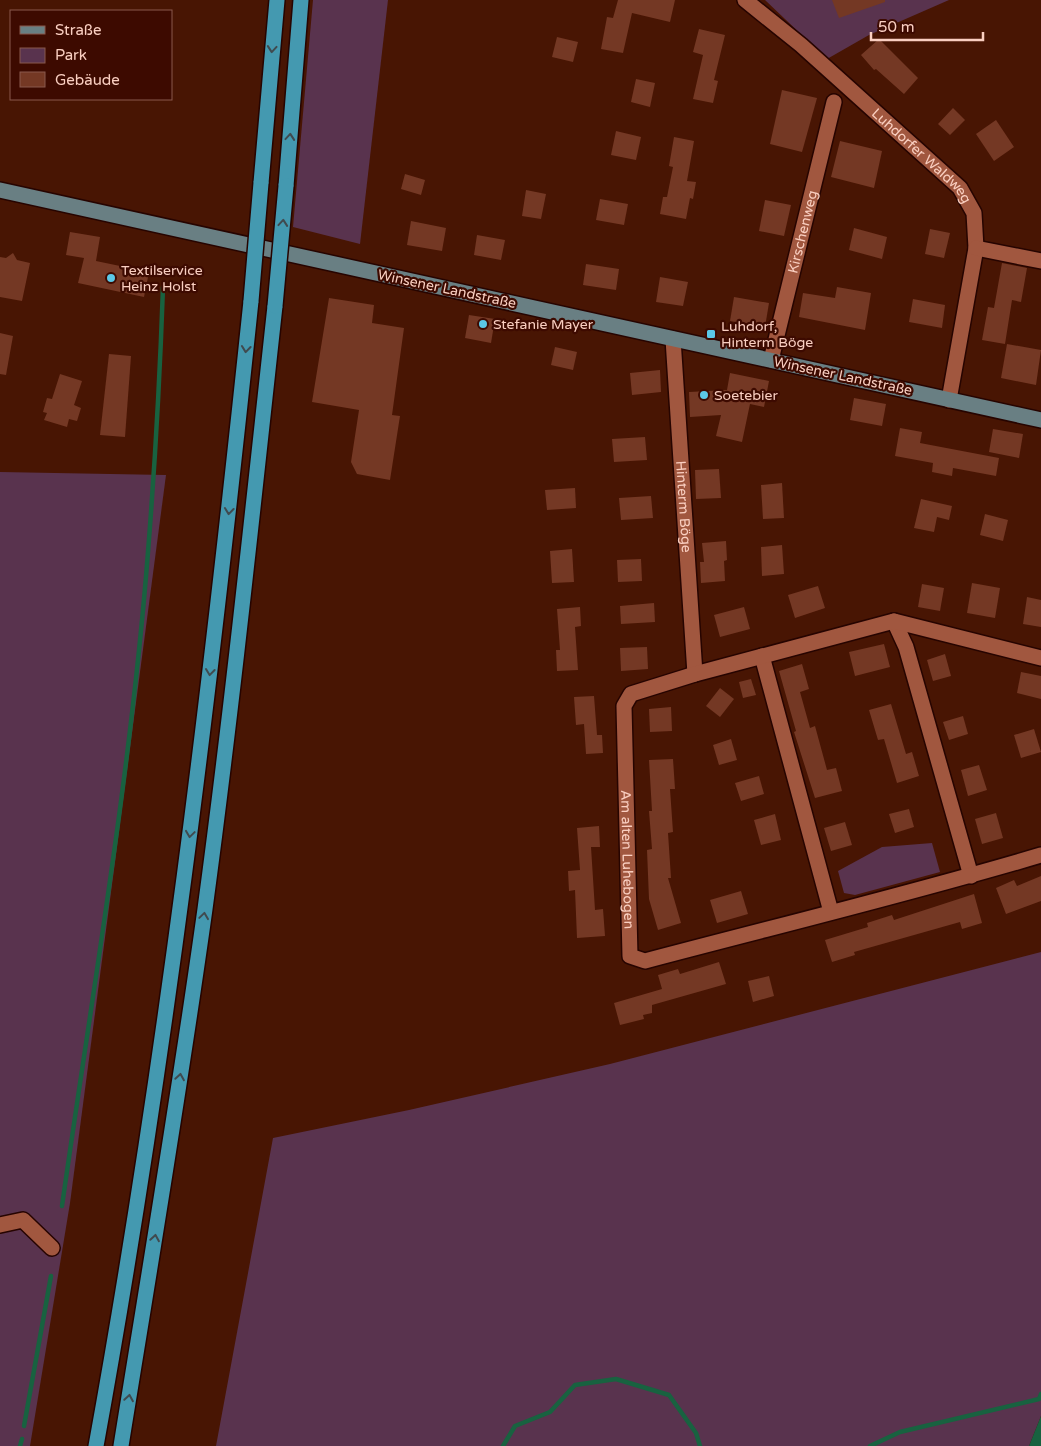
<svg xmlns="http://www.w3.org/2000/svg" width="1041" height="1446" font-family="'Varela Round',sans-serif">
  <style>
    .green { fill: #59334e }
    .water { fill: #186240 }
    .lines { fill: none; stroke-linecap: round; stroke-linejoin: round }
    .stream { stroke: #186240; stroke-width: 4.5 }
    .building { fill: #743824 }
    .minor-casing { stroke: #260400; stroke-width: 18 }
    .major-casing { stroke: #260400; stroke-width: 18 }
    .highway-casing { stroke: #260400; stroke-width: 18 }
    .minor { stroke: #a1573f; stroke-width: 15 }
    .major { stroke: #697f83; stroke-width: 15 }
    .highway { stroke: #4499b0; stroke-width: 15 }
    .highway-bridge-casing { stroke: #260400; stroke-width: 18; stroke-linecap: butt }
    .highway-bridge { stroke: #4499b0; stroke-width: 15 }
    .oneway { stroke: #404a4f }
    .poi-dot { fill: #5bc8e6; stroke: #3d0a00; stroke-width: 2 }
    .labels { text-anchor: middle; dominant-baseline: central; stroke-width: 4.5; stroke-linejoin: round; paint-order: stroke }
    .street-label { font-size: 14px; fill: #facfc1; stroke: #3d0a00 }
    .poi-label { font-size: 14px; fill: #facfc1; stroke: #3d0a00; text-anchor: start }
  </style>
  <rect width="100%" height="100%" fill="#481503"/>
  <g class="green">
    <path d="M313,0H388L360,244L293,227Z"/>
    <path d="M765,0H949L869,35L827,59Z"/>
    <path d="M0,472L166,475L70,1203L30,1446H0Z"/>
    <path d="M932,843L940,872L855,895L844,893L838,871L882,847Z"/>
    <path d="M1041,952V1416L1029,1446H216L273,1138L409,1110L610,1064Z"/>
  </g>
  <path class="water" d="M1041,1416V1446H1029Z"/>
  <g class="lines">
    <g class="stream">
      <path d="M62,1206C93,988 131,771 148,552C155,464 160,375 163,287"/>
      <path d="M24,1426L51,1276"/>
      <path d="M20,1446L22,1439"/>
      <path d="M503,1446L515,1426L550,1412L575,1385L616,1379L669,1395L696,1433L700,1446"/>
      <path d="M870,1446L900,1432L1039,1399L1041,1394"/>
    </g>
  </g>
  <g class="building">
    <path d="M618,0H675L670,22L632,13L623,53L601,49L607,17L613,18Z"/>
    <path d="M832,0H885V2L839,18Z"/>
    <path d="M699,29L725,35L714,80L718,81L713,103L693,99L703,55L693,52Z"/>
    <path d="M557,37L578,42L573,62L552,57Z"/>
    <path d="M879,39L918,78L904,94L876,69L874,70L861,55Z"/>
    <path d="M636,79L655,83L650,107L631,102Z"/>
    <path d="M782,90L817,98L802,152L770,144Z"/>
    <path d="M953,108L965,120L950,135L938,124Z"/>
    <path d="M996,120L1014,147L994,161L976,134Z"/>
    <path d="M616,131L641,137L636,160L611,155Z"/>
    <path d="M674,137L694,141L687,181L696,182L693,199L690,198L686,219L660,214L663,197H667L673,167L669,166Z"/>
    <path d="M840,141L882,151L874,188L831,177Z"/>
    <path d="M405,174L425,180L421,195L401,189Z"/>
    <path d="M526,190L546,194L541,219L522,216Z"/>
    <path d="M600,199L628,204L624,225L596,220Z"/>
    <path d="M765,200L791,205L784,236L759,231Z"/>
    <path d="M411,221L446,228L442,251L407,245Z"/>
    <path d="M854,228L887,237L882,259L849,250Z"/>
    <path d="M930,229L950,233L944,258L925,254Z"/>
    <path d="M70,232L100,237L96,261L149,272L144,297L78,283L84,258L66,255Z"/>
    <path d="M477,235L505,240L501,260L474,255Z"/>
    <path d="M13,253L17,260L30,263L22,301L0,297V257L6,258Z"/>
    <path d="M1002,263L1027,268L1021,302L1012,300L1005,344L982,340L988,307L994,308Z"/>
    <path d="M586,264L619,269L616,290L583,285Z"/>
    <path d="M660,277L688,282L683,306L656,302Z"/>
    <path d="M837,287L871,293L865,330L799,317L803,293L835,298Z"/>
    <path d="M734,297L769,303L765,327L730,321Z"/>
    <path d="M329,298L374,305L372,323L404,328L392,415L400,416L390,480L357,474L351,462L359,410L312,402Z"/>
    <path d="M913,299L945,305L942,328L909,322Z"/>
    <path d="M469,315L495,319L491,343L465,338Z"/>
    <path d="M0,333L13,336L6,375L0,374Z"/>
    <path d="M1007,344L1041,350L1036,385L1001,378Z"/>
    <path d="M555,347L577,352L573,370L551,365Z"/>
    <path d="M109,354L131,356L125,437L100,435Z"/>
    <path d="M660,370L661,392L632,395L630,373Z"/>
    <path d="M730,373L769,381L764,407L750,404L742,442L716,436L721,415L690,417L689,392L727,390Z"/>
    <path d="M60,374L82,381L74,405L81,408L77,421L69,419L67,427L44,420L47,413L43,412L47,398L52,399Z"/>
    <path d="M854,398L886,404L882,426L850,420Z"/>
    <path d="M900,428L922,432L920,443L999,458L996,476L953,468L952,476L932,472L933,463L895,456Z"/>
    <path d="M993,429L1023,434L1019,458L989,452Z"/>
    <path d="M645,437L647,460L614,462L612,439Z"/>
    <path d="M719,469L721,498L696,499L695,470Z"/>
    <path d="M782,483L784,518L763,519L761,485Z"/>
    <path d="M575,488L576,508L547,510L545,490Z"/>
    <path d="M651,496L653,518L621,520L619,498Z"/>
    <path d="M921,499L952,506L949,520L937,517L934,532L914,528Z"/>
    <path d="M985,514L1008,520L1003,541L980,535Z"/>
    <path d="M726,541L727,560L724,561L725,581L701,583L700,562H704L702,543Z"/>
    <path d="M782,545L784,574L762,576L761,547Z"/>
    <path d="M572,549L574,582L552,583L550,551Z"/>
    <path d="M641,559L642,581L618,582L617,560Z"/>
    <path d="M972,583L1000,588L995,618L967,613Z"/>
    <path d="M922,584L944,588L940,611L918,607Z"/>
    <path d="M818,586L825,608L795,618L788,595Z"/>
    <path d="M1027,597L1041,600V627L1023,624Z"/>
    <path d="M654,603L655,622L621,624L620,606Z"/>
    <path d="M580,607L581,626L575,627L578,670L557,671L556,650H560L557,609Z"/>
    <path d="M744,607L750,629L720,637L714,615Z"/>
    <path d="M884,644L890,667L855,676L849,652Z"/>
    <path d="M647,647L648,669L621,671L620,648Z"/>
    <path d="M945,654L951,676L933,681L927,660Z"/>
    <path d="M802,664L809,689L800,692L810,728L815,726L827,770L836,768L842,791L815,798L794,732L796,731L779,671Z"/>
    <path d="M1021,672L1041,676V699L1017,693Z"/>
    <path d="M751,679L756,695L743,698L739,682Z"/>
    <path d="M720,688L734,699L720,717L706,706Z"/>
    <path d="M594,696L597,735H602L603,753L586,754L584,724L576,725L574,697Z"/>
    <path d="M891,704L906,754L912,752L919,776L897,783L884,739L878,740L869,710Z"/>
    <path d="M671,707L672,731L650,732L649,709Z"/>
    <path d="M963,716L968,734L949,740L943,722Z"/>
    <path d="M1034,729L1041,752L1021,758L1014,735Z"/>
    <path d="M731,739L737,760L719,765L713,745Z"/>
    <path d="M673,759L675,789H670L673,832L668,833L671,878H668L681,923L658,930L649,899L647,850L652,849L649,811H652L649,760Z"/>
    <path d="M979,765L987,790L968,796L961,770Z"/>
    <path d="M759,776L764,794L741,801L735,783Z"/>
    <path d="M909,809L914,827L895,833L889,814Z"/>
    <path d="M996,813L1003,838L982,844L975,819Z"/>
    <path d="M775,814L781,840L761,845L754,820Z"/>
    <path d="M845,822L852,845L831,851L824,828Z"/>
    <path d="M599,826L600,847H591L595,910L603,909L605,936L577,938L575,890L569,891L568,871L580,870L577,828Z"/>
    <path d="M1041,876V901L1006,914L996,888L1014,880L1017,886Z"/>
    <path d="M741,891L748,914L717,923L710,900Z"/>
    <path d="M974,894L982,923L962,929L960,922L854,952L855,955L832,962L825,940L868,927L867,923L892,915L894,920Z"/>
    <path d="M719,962L726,984L652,1005V1013L643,1015L644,1019L620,1025L614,1003L662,989L658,975L678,969L680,974Z"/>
    <path d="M769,976L774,996L753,1002L748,981Z"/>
  </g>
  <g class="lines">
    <g class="minor-casing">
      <g id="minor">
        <path id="s1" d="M745,0L801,45L960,188L974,213L976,248L949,400"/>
        <path d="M976,248L1041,261"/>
        <path id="s2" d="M673,339L695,674"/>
        <path id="s3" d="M771,360L834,102"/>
        <path d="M894,621L906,647L971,876"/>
        <path d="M762,656L831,912"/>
        <path id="s4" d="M1041,658L894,621L695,674L631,694L624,706L630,956L645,961C777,926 910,894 1041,855"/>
        <path d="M0,1225L23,1220L52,1248"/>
      </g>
    </g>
    <g class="major-casing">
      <path id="major" d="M0,190L1041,420"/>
    </g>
    <g class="highway-casing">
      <g id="highway">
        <path d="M261,183L277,0"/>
        <path d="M286,186L301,0"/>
        <path d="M96,1446C165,1067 211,684 251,301"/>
        <path d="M121,1446C150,1267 180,1089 205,909C232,709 253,507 275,306"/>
      </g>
    </g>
    <use href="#minor" class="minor"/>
    <use href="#major" class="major"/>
    <use href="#highway" class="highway"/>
    <g class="highway-bridge-casing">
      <g id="highway-bridge">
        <path d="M251,301L261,183"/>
        <path d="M275,306L286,186"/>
      </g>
    </g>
    <use href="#highway-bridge" class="highway-bridge"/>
  </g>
  <defs><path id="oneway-chevron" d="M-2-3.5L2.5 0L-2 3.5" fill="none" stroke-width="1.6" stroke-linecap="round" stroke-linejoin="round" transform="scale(1.25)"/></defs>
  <g class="oneway">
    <use href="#oneway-chevron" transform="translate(272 49) rotate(95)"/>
    <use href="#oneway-chevron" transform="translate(290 137) rotate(-85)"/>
    <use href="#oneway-chevron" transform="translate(283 223) rotate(-85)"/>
    <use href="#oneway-chevron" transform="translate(246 349) rotate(96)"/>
    <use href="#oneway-chevron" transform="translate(229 511) rotate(96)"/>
    <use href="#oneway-chevron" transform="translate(210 672) rotate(97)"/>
    <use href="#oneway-chevron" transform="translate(190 834) rotate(98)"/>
    <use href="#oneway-chevron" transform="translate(204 916) rotate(-82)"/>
    <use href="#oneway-chevron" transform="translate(180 1077) rotate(-81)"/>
    <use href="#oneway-chevron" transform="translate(155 1238) rotate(-81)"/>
    <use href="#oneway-chevron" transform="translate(129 1398) rotate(-81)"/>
  </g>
  <g class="poi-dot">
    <circle cx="111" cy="278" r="5"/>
    <circle cx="483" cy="324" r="5"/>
    <rect x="706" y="329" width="10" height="10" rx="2.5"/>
    <circle cx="704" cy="395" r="5"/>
  </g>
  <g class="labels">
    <g class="street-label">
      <text stroke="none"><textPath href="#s1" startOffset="236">Luhdorfer Waldweg</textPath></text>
      <text stroke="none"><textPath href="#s3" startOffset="132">Kirschenweg</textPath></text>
      <text transform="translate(447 289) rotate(12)">Winsener Landstraße</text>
      <text transform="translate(843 376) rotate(12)">Winsener Landstraße</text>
      <text stroke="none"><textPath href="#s2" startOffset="168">Hinterm Böge</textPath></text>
      <text stroke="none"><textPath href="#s4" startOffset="592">Am alten Luhebogen</textPath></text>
    </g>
    <g class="poi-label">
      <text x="121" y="270">Textilservice<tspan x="121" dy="16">Heinz Holst</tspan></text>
      <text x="493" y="324">Stefanie Mayer</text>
      <text x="721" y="326">Luhdorf,<tspan x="721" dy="16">Hinterm Böge</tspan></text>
      <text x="714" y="395">Soetebier</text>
    </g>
  </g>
  <rect x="10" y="10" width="162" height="90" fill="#3d0a00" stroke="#89594d"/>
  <rect x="20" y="26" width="25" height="8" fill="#697f83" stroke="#89594d"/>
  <text x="55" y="35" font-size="15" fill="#facfc1">Straße</text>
  <rect x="20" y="48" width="25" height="15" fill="#59334e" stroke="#89594d"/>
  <text x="55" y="60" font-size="15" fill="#facfc1">Park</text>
  <rect x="20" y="72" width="25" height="15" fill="#743824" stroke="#89594d"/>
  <text x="55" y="85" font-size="15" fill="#facfc1">Gebäude</text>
  <path d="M871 32v8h112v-8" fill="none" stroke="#facfc1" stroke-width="2.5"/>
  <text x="878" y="32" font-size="15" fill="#facfc1" stroke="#3d0a00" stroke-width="4" paint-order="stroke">50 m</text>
</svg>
